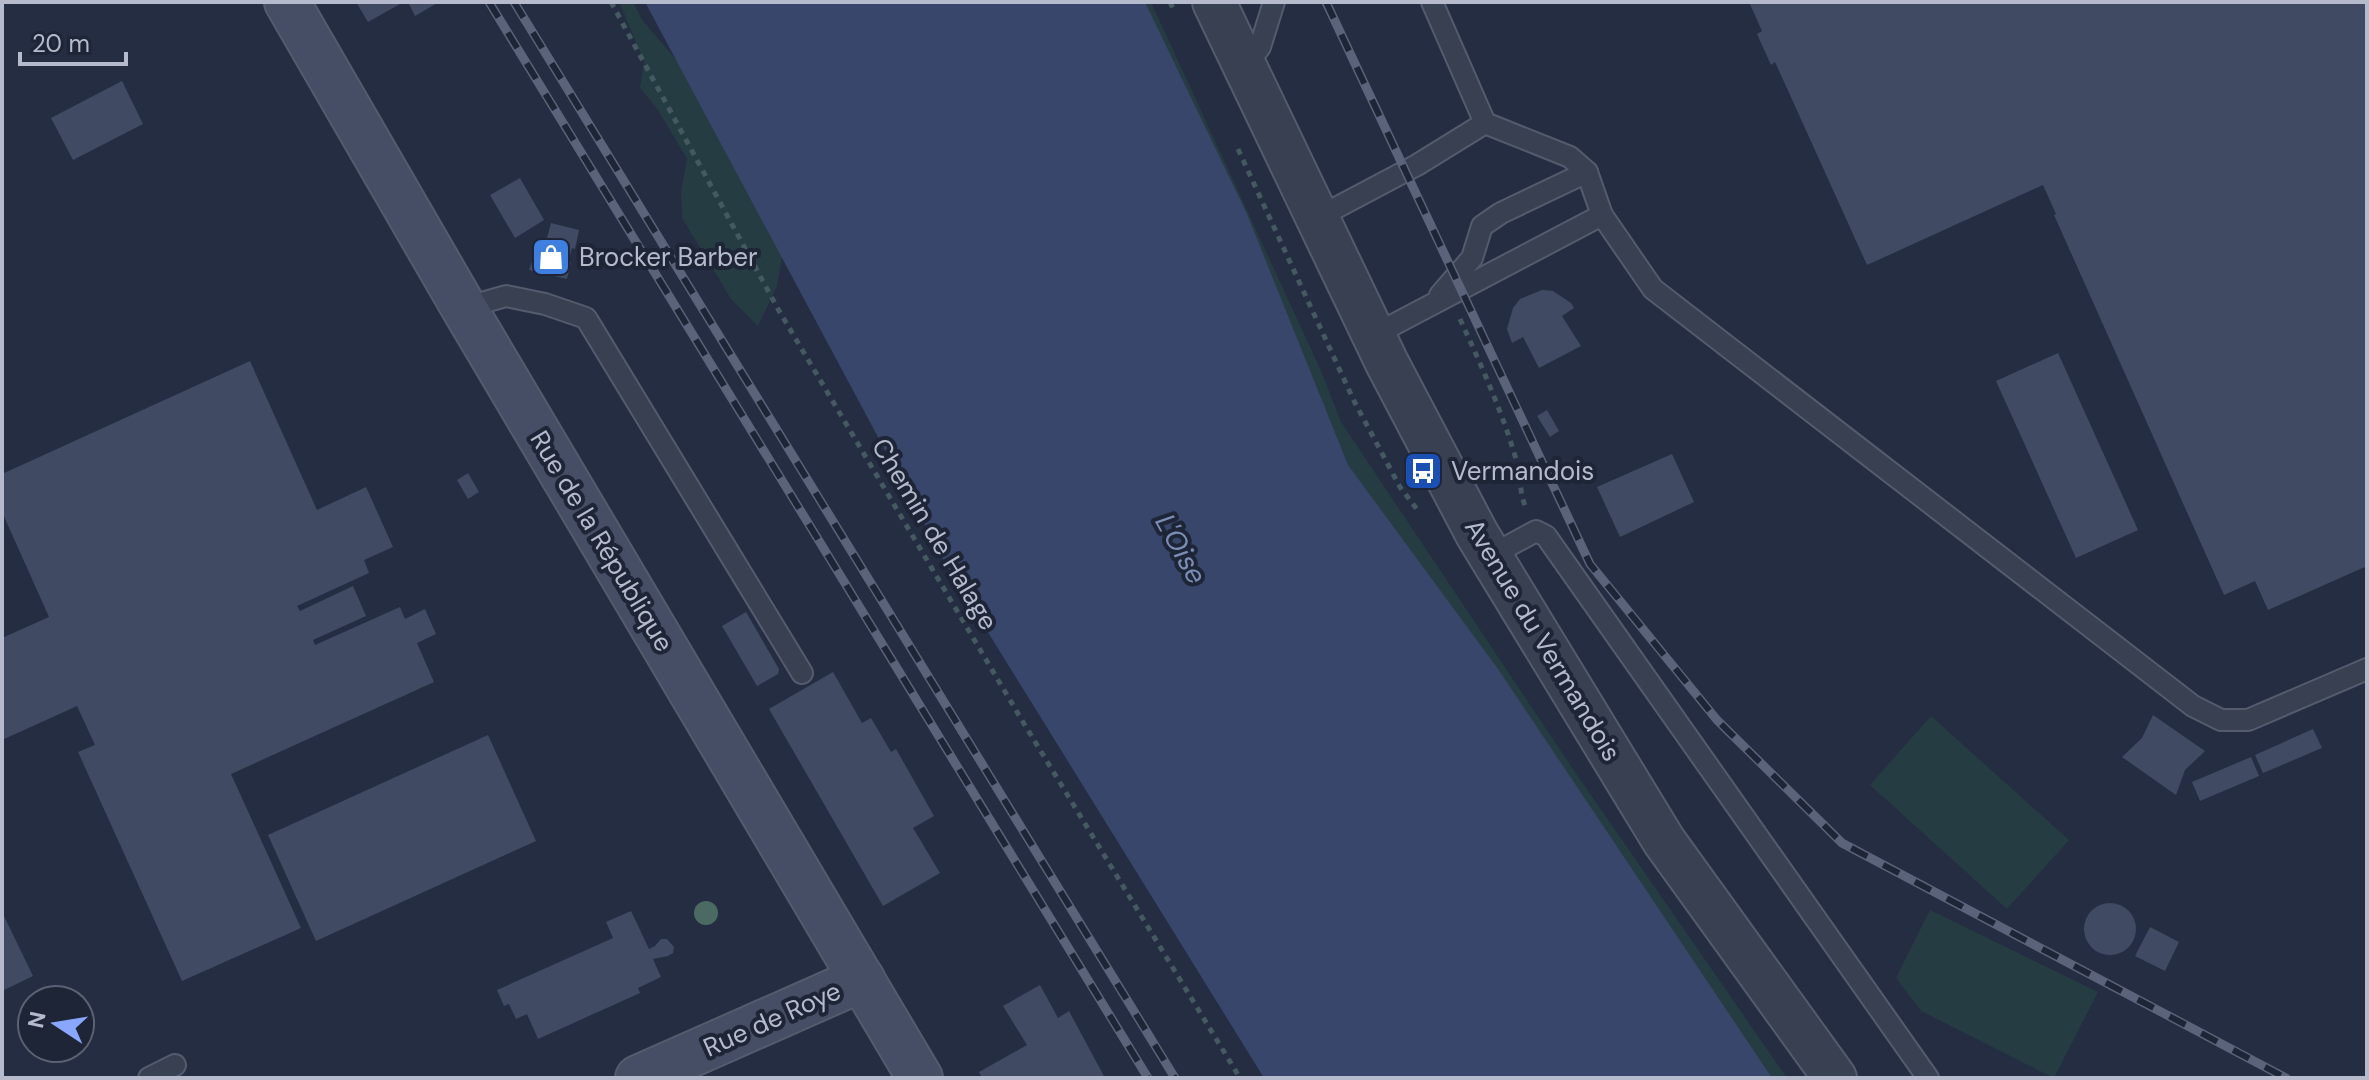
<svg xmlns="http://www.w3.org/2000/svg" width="2369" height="1080" font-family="'DM Sans',sans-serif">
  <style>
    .green { fill: #263c43 }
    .water { fill: #37466a }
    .building { fill: #404a62 }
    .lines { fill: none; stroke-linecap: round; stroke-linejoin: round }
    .service-casing { stroke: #535b6c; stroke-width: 24 }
    .minor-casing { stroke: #535b6c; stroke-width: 46 }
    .secondary-casing { stroke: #535b6c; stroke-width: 48 }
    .path { stroke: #455960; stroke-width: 5; stroke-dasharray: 6 6; stroke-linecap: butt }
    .service { stroke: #394052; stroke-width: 20 }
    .minor { stroke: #394052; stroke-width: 42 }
    .secondary { stroke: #464e65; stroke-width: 44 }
    .rail-casing { stroke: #5a6379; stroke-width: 9 }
    .rail { stroke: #1d2537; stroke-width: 6; stroke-dasharray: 18; stroke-linecap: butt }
    .tree { fill: #4b6b62 }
    .labels { text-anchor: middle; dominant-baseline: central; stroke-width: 8; stroke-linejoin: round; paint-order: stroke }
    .poi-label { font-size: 26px; fill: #b5bbcc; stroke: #1d2537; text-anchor: start }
    .street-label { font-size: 26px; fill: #b5bbcc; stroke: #1d2537 }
    .water-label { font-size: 28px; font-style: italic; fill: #7c8db5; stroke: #1d2537 }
  </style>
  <rect width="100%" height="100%" fill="#242d42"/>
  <g class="green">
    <path d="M619,2H633L643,21L697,84L782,258L777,286L758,326L731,299L682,218L681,191L687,159L658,110L640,88L644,61Z"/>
    <path d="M1115,2H1151L1322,373L1341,422L1575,772L1787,1078H1746L1324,432Z"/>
    <path d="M1931,716L2069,840L2007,909L1870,785Z"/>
    <path d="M1930,910L2098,992L2054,1078L1921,1011L1896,978Z"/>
  </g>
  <path class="water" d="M645,2H1145L1247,214L1348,465L1498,669L1772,1078H1264L947,566Z"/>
  <g class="building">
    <path d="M356,2H399L400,4L368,22Z"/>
    <path d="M408,2H439L415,16Z"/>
    <path d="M1749,2H2367V566L2268,610L2255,581L2224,595L2054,215L2056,214L2043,185L1867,265L1775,62L1771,65L1757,34L1762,31Z"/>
    <path d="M122,81L143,124L73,160L51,118Z"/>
    <path d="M520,178L544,220L515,238L490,195Z"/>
    <path d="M551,223L579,230L575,249L572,248L568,262H571L567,279L529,270L539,241L546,242Z"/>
    <path d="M1542,290L1553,291L1571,303L1574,308L1562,316L1581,346L1539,368L1523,337L1512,343L1507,329L1513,308L1520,299Z"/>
    <path d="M2058,353L2138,530L2076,558L1996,381Z"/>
    <path d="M250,361L317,510L366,487L393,547L364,560L369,573L297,606L300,611L353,586L366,616L313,640L315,645L400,607L405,619L425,609L436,634L417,643L434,682L231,774L301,928L182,981L78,752L95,745L77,706L2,740V638L49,617L2,512V474Z"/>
    <path d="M1547,410L1559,431L1550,437L1537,416Z"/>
    <path d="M1672,454L1694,502L1620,537L1597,487Z"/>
    <path d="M468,473L479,492L468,499L457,480Z"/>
    <path d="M746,612L779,669L778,674L757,686L722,626Z"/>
    <path d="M833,672L862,723L871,718L891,752L896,749L934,816L913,828L940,873L883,906L769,709Z"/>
    <path d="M2153,715L2205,751L2185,770L2176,795L2122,757L2142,738Z"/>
    <path d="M2313,729L2322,748L2263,773L2255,755Z"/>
    <path d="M488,735L536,841L316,941L268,835Z"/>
    <path d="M2251,757L2259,776L2200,801L2192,782Z"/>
    <circle cx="2110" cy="929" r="26"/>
    <path d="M631,911L649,949L655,946L661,939H667L674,947L673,953L668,956L653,959L661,977L638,988L640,993L538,1039L527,1014L516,1019L509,1004L504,1006L497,990L613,938L606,922Z"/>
    <path d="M2,912L33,976L2,991Z"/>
    <path d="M2150,927L2179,942L2165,971L2135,956Z"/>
    <path d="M1040,985L1058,1018L1069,1011L1105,1078H982L979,1072L1027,1045L1003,1006Z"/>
  </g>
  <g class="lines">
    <g class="service-casing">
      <g id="service">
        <path d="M1432,2L1485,123L1570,157L1587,172L1602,215L1653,289L2193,706L2221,720H2248L2367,669"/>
        <path d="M1244,67L1260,47L1274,2"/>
        <path d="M1317,218L1417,165L1485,123"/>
        <path d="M1440,295L1472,258L1482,226L1501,213L1587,172"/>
        <path d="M464,308L506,296L545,304L586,318L802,673"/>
        <path d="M1374,335L1602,215"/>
        <path d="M1490,556L1536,531L1546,536L1928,1078"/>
        <path d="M149,1078L175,1065"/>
      </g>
    </g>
    <g class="minor-casing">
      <path id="minor" d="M1214,2L1387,363L1477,534L1664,841L1835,1078"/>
    </g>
    <g class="secondary-casing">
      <g id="secondary">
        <path d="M287,2L464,308L920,1078"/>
        <path d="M638,1078L862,979"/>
      </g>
    </g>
    <g class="path">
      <path d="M611,2L778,309L1023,722L1240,1078"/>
      <path d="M1170,2L1175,13"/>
      <path d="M1238,149L1354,401L1400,487L1419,512"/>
      <path d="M1460,319C1481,365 1502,411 1516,459C1521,475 1519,493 1526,508"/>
    </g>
    <use href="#service" class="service"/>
    <use href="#minor" class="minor"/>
    <use href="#secondary" class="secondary"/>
    <g class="rail-casing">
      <g id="rail">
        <path d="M489,2L1148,1078"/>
        <path d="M514,2L1175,1078"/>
        <path d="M1326,2L1590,564L1717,720L1842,843L2286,1078"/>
      </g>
    </g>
    <use href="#rail" class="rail"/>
  </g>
  <circle class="tree" cx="706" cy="913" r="12"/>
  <defs>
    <g id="shop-square" transform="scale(2)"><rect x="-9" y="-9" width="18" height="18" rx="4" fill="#3f7fe0" stroke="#1d2537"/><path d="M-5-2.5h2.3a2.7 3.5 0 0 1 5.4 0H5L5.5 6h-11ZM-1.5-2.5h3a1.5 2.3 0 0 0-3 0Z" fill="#fff"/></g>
    <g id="bus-square" transform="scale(2)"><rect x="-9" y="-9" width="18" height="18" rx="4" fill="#1a4fb4" stroke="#1d2537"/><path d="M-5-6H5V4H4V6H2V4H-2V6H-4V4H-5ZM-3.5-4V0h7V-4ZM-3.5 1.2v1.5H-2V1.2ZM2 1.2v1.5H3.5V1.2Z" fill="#fff"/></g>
  </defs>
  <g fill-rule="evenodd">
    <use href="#shop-square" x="551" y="257"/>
    <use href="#bus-square" x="1423" y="471"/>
  </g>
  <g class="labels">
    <g class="poi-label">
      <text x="579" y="257">Brocker Barber</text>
      <text x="1451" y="471">Vermandois</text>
    </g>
    <g class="street-label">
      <text transform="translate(935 534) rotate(59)">Chemin de Halage</text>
      <text transform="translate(602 541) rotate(59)">Rue de la République</text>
      <text transform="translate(1543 640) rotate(59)">Avenue du Vermandois</text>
      <text transform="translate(772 1019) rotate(-24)">Rue de Roye</text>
    </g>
    <g class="water-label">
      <text transform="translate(1181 549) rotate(61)">L'Oise</text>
    </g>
  </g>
  <rect width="2369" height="1080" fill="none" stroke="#b5bbcc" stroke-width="8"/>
  <g transform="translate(56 1024) rotate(282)"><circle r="38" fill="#1d2537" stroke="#5a6173" stroke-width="2"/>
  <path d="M0-6L14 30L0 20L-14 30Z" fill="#89a7fe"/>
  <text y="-12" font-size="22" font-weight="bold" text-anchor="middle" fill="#b5bbcc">N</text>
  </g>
  <path d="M20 52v12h106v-12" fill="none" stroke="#b5bbcc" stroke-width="4"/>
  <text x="32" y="52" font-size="24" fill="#b5bbcc" stroke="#1d2537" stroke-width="6" paint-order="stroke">20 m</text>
</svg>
